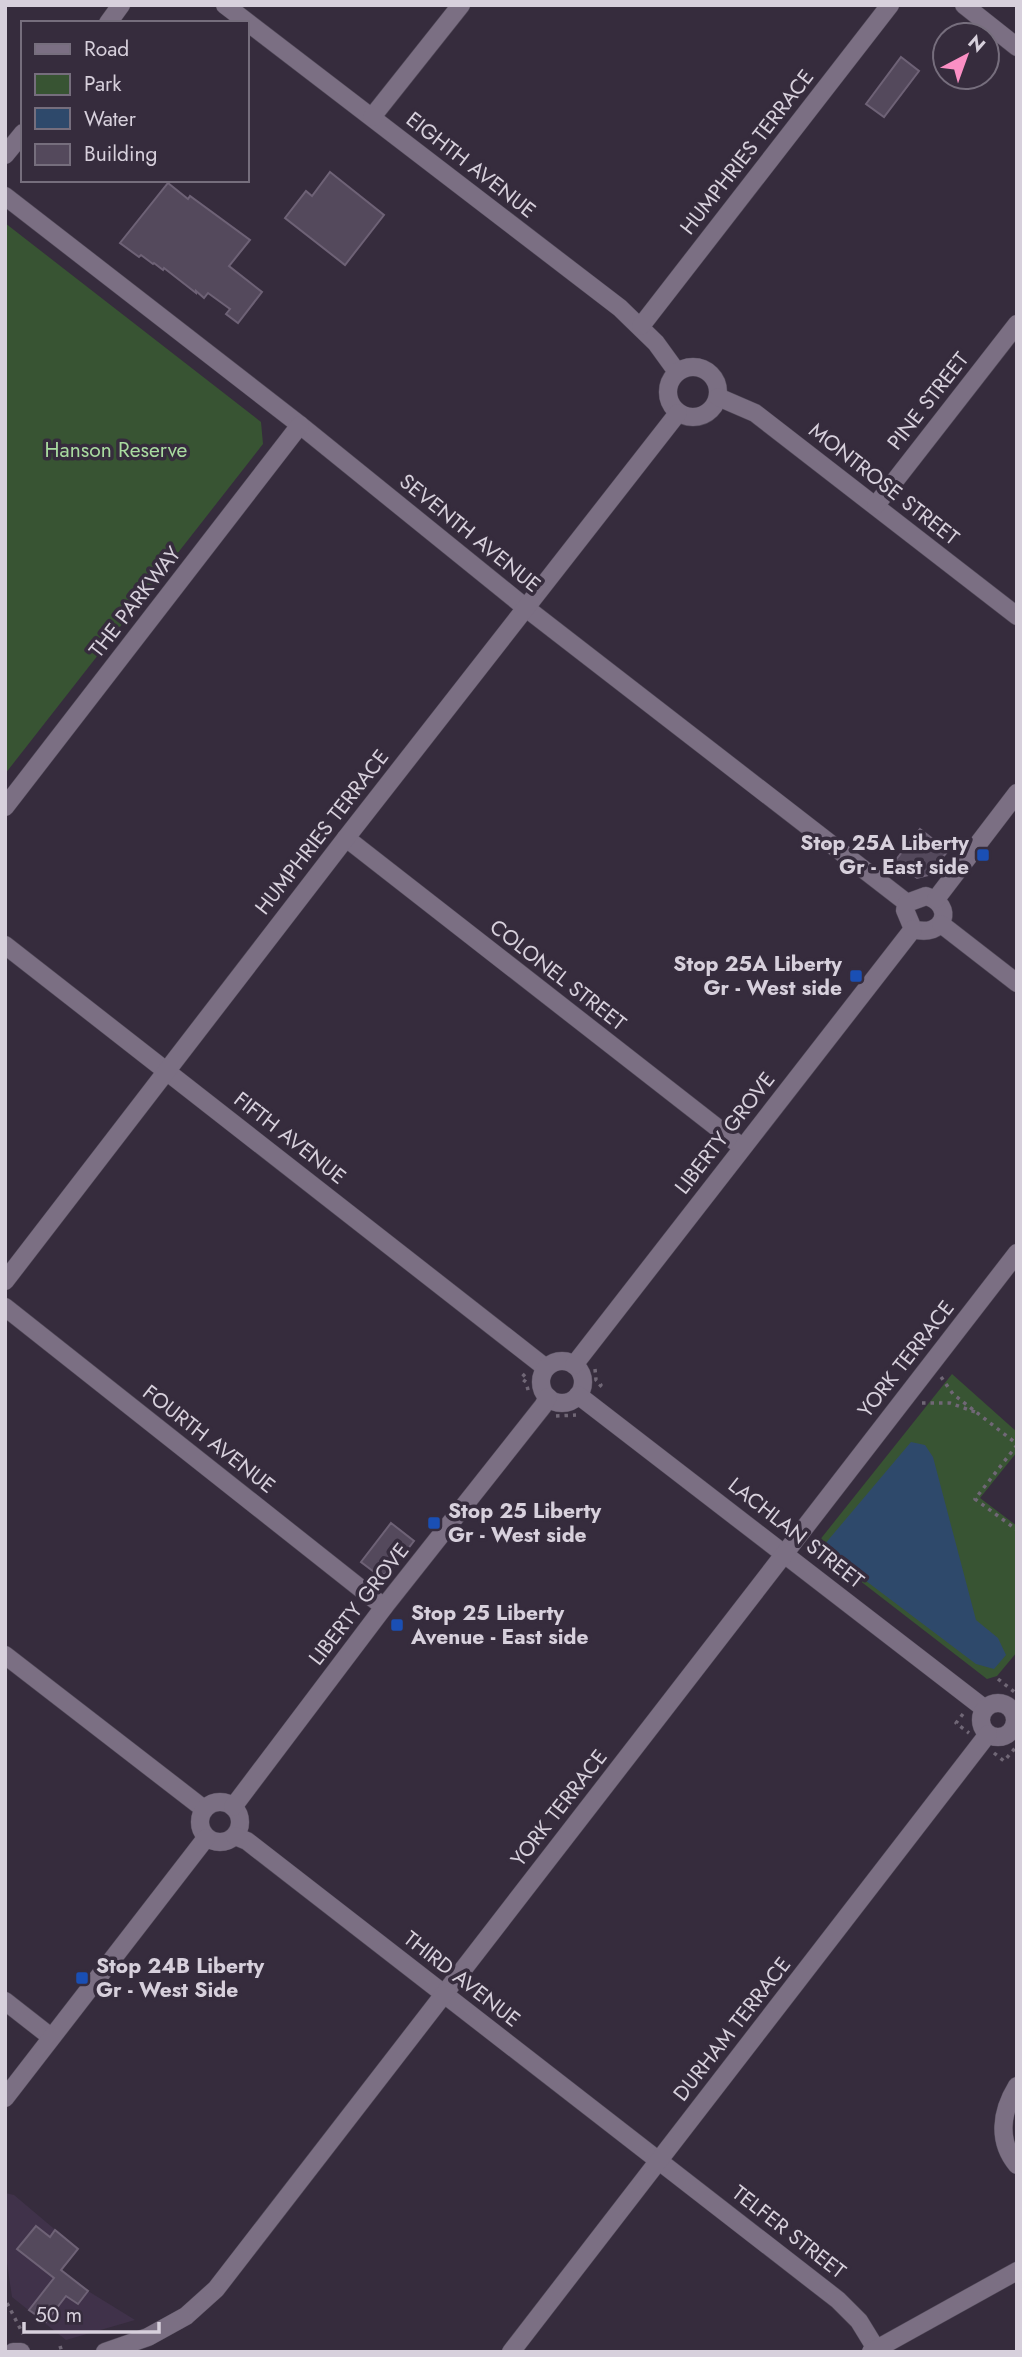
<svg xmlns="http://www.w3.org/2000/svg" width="1022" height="2357" font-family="Jost,sans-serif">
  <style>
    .built { fill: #40324a }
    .green { fill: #385433 }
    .water { fill: #2e496b }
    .building { fill: #54495c; stroke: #6e6276; stroke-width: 2 }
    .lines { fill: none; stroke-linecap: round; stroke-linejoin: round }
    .minor-casing { stroke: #514958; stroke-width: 19 }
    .tertiary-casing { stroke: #514958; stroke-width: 19 }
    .path { stroke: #706776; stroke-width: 3.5; stroke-dasharray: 3.5 5; stroke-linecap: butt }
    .minor { stroke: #7b6f83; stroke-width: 18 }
    .tertiary { stroke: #7b6f83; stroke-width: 18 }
    .transit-dot { fill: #1a4fb4; stroke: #362c3d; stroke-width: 2.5 }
    .labels { text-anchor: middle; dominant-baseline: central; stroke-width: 7; stroke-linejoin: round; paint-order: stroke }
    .street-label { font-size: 21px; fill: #d7d0dc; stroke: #362c3d }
    .park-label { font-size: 21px; fill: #a9dba0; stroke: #362c3d }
    .poi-label { font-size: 21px; font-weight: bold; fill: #d7d0dc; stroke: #362c3d; text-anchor: start }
  </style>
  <rect width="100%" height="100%" fill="#362c3d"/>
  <path class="built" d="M5,2193L14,2195L78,2249L62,2270L88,2291L135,2320L66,2340L12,2297L5,2250Z"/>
  <g class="green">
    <path d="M5,223L261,422L263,444L5,774Z"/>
    <path d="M952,1374L1017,1432V1452L980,1498L1017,1526V1652L997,1676L987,1679L815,1546Z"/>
  </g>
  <path class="water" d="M911,1442L925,1445L933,1457L976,1620L998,1638L1006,1655L994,1669L976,1664L825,1550L824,1545Z"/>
  <g class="building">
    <path d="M901,57L919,71L884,117L866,104Z"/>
    <path d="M330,172L384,215L345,265L285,218L306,191L312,196Z"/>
    <path d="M168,183L188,199L190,196L250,240L229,266L262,292L238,323L226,314L230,309L208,293L204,298L196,291V293L164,268L163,270L154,263L153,264L141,255L139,257L120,243Z"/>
    <path d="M920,829L948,851L928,875L917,878L895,861Z"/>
    <path d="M391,1523L414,1541L389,1573L378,1575L361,1562Z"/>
    <path d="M36,2226L50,2237L55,2230L78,2249L61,2270L88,2291L78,2304L66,2296L46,2322L29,2310L54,2278L17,2249Z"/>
  </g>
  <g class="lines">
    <g class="minor-casing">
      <g id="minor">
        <path d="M225,5L620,308L656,343L677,372"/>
        <path d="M108,23L121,5"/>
        <path d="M372,117L461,5"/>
        <path d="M5,155L23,133"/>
        <path d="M5,196L300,425L526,608L907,903"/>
        <path d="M641,326L890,5"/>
        <circle cx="693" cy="392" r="25"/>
        <path d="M718,397L755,413L1017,616"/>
        <path d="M876,505L1017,324"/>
        <path d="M5,807L300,425"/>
        <path d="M346,838L742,1147"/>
        <path d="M926,896C956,905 944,939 913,929L905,910L907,903Z"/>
        <path d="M936,899L1017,793"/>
        <path d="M941,924L1017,983"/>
        <path d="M5,945L546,1368"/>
        <path d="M5,1281L346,838L678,413"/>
        <path d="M5,1307L384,1607"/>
        <circle cx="562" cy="1382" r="21"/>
        <path d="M574,1365L913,929"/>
        <path d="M578,1395L985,1709"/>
        <path d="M5,1655L204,1809"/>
        <circle cx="998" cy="1720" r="17"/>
        <circle cx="220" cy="1822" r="20"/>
        <path d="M233,1807L384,1607L543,1406L548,1397"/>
        <path d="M235,1836L247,1841L838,2300L859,2321L878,2352"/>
        <path d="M5,2001L51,2037"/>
        <path d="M1017,2086C1001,2112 997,2141 1017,2165"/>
        <path d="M5,2098L206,1838"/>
        <path d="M13,2352H21"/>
        <path d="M105,2352L148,2337L186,2316L216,2289L1017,1253"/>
        <path d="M511,2352L988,1734"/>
        <path d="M871,2352L1017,2271"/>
      </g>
    </g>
    <g class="tertiary-casing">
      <path id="tertiary" d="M964,5L1017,47"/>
    </g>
    <g class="path">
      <path d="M595,1369L596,1380L601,1385L598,1388"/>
      <path d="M525,1374L521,1378L526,1382L529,1394"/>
      <path d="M941,1377L953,1394L1017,1444"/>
      <path d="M922,1403H950L975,1412"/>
      <path d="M556,1416L576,1415"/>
      <path d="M1017,1445L975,1499L1017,1530"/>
      <path d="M998,1679L1017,1694"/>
      <path d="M963,1714L956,1723L969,1733"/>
      <path d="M994,1753L1004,1761L1017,1746"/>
      <path d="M7,2303L23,2334"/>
      <path d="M60,2346L62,2352"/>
    </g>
    <use href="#minor" class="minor"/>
    <use href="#tertiary" class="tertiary"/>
  </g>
  <g class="transit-dot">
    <rect x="976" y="848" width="14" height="14" rx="3.5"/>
    <rect x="849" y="969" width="14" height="14" rx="3.5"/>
    <rect x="427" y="1516" width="14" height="14" rx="3.5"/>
    <rect x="390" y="1618" width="14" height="14" rx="3.5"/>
    <rect x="75" y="1971" width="14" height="14" rx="3.5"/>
  </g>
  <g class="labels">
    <g class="street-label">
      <text transform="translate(747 152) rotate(-52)">HUMPHRIES TERRACE</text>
      <text transform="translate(471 165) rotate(38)">EIGHTH AVENUE</text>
      <text transform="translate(928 401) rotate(-52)">PINE STREET</text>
      <text transform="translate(884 484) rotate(38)">MONTROSE STREET</text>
      <text transform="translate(470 533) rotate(39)">SEVENTH AVENUE</text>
      <text transform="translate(135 602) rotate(-52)">THE PARKWAY</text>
      <text transform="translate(322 832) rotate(-52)">HUMPHRIES TERRACE</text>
      <text transform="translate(558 975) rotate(38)">COLONEL STREET</text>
      <text transform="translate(725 1133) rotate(-52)">LIBERTY GROVE</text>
      <text transform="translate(290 1138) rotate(38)">FIFTH AVENUE</text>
      <text transform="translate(906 1359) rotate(-52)">YORK TERRACE</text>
      <text transform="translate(209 1439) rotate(38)">FOURTH AVENUE</text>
      <text transform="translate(796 1533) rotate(38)">LACHLAN STREET</text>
      <text transform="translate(359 1604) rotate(-52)">LIBERTY GROVE</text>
      <text transform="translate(559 1808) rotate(-52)">YORK TERRACE</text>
      <text transform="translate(462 1979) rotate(38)">THIRD AVENUE</text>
      <text transform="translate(732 2029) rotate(-52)">DURHAM TERRACE</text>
      <text transform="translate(789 2232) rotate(38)">TELFER STREET</text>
    </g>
    <g class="park-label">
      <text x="116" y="450">Hanson Reserve</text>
    </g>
    <g class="poi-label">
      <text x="969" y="843" text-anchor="end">Stop 25A Liberty<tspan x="969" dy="24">Gr - East side</tspan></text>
      <text x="842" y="964" text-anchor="end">Stop 25A Liberty<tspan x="842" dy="24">Gr - West side</tspan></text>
      <text x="448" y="1511">Stop 25 Liberty<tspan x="448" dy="24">Gr - West side</tspan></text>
      <text x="411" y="1613">Stop 25 Liberty<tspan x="411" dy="24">Avenue - East side</tspan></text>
      <text x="96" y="1966">Stop 24B Liberty<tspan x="96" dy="24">Gr - West Side</tspan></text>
    </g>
  </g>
  <rect width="1022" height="2357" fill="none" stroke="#d7d0dc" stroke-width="14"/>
  <rect x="21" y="21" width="228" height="161" fill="#362c3d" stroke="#766e7d" stroke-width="2"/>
  <rect x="35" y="44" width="35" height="10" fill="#7b6f83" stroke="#766e7d" stroke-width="2"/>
  <text x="84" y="56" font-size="21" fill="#d7d0dc">Road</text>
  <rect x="35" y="74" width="35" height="21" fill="#385433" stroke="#766e7d" stroke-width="2"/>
  <text x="84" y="91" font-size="21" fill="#d7d0dc">Park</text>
  <rect x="35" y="108" width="35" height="21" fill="#2e496b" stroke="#766e7d" stroke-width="2"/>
  <text x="84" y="126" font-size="21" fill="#d7d0dc">Water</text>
  <rect x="35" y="144" width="35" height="21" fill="#54495c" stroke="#766e7d" stroke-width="2"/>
  <text x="84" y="161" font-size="21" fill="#d7d0dc">Building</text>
  <g transform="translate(966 56) rotate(41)"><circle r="33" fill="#362c3d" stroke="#766e7d" stroke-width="2"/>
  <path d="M0-5L12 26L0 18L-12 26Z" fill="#fb8fc4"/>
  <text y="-10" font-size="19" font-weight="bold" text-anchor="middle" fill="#d7d0dc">N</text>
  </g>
  <path d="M24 2322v10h135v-10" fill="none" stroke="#d7d0dc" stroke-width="3.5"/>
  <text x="35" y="2322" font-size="21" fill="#d7d0dc" stroke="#362c3d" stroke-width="5" paint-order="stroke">50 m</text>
</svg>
